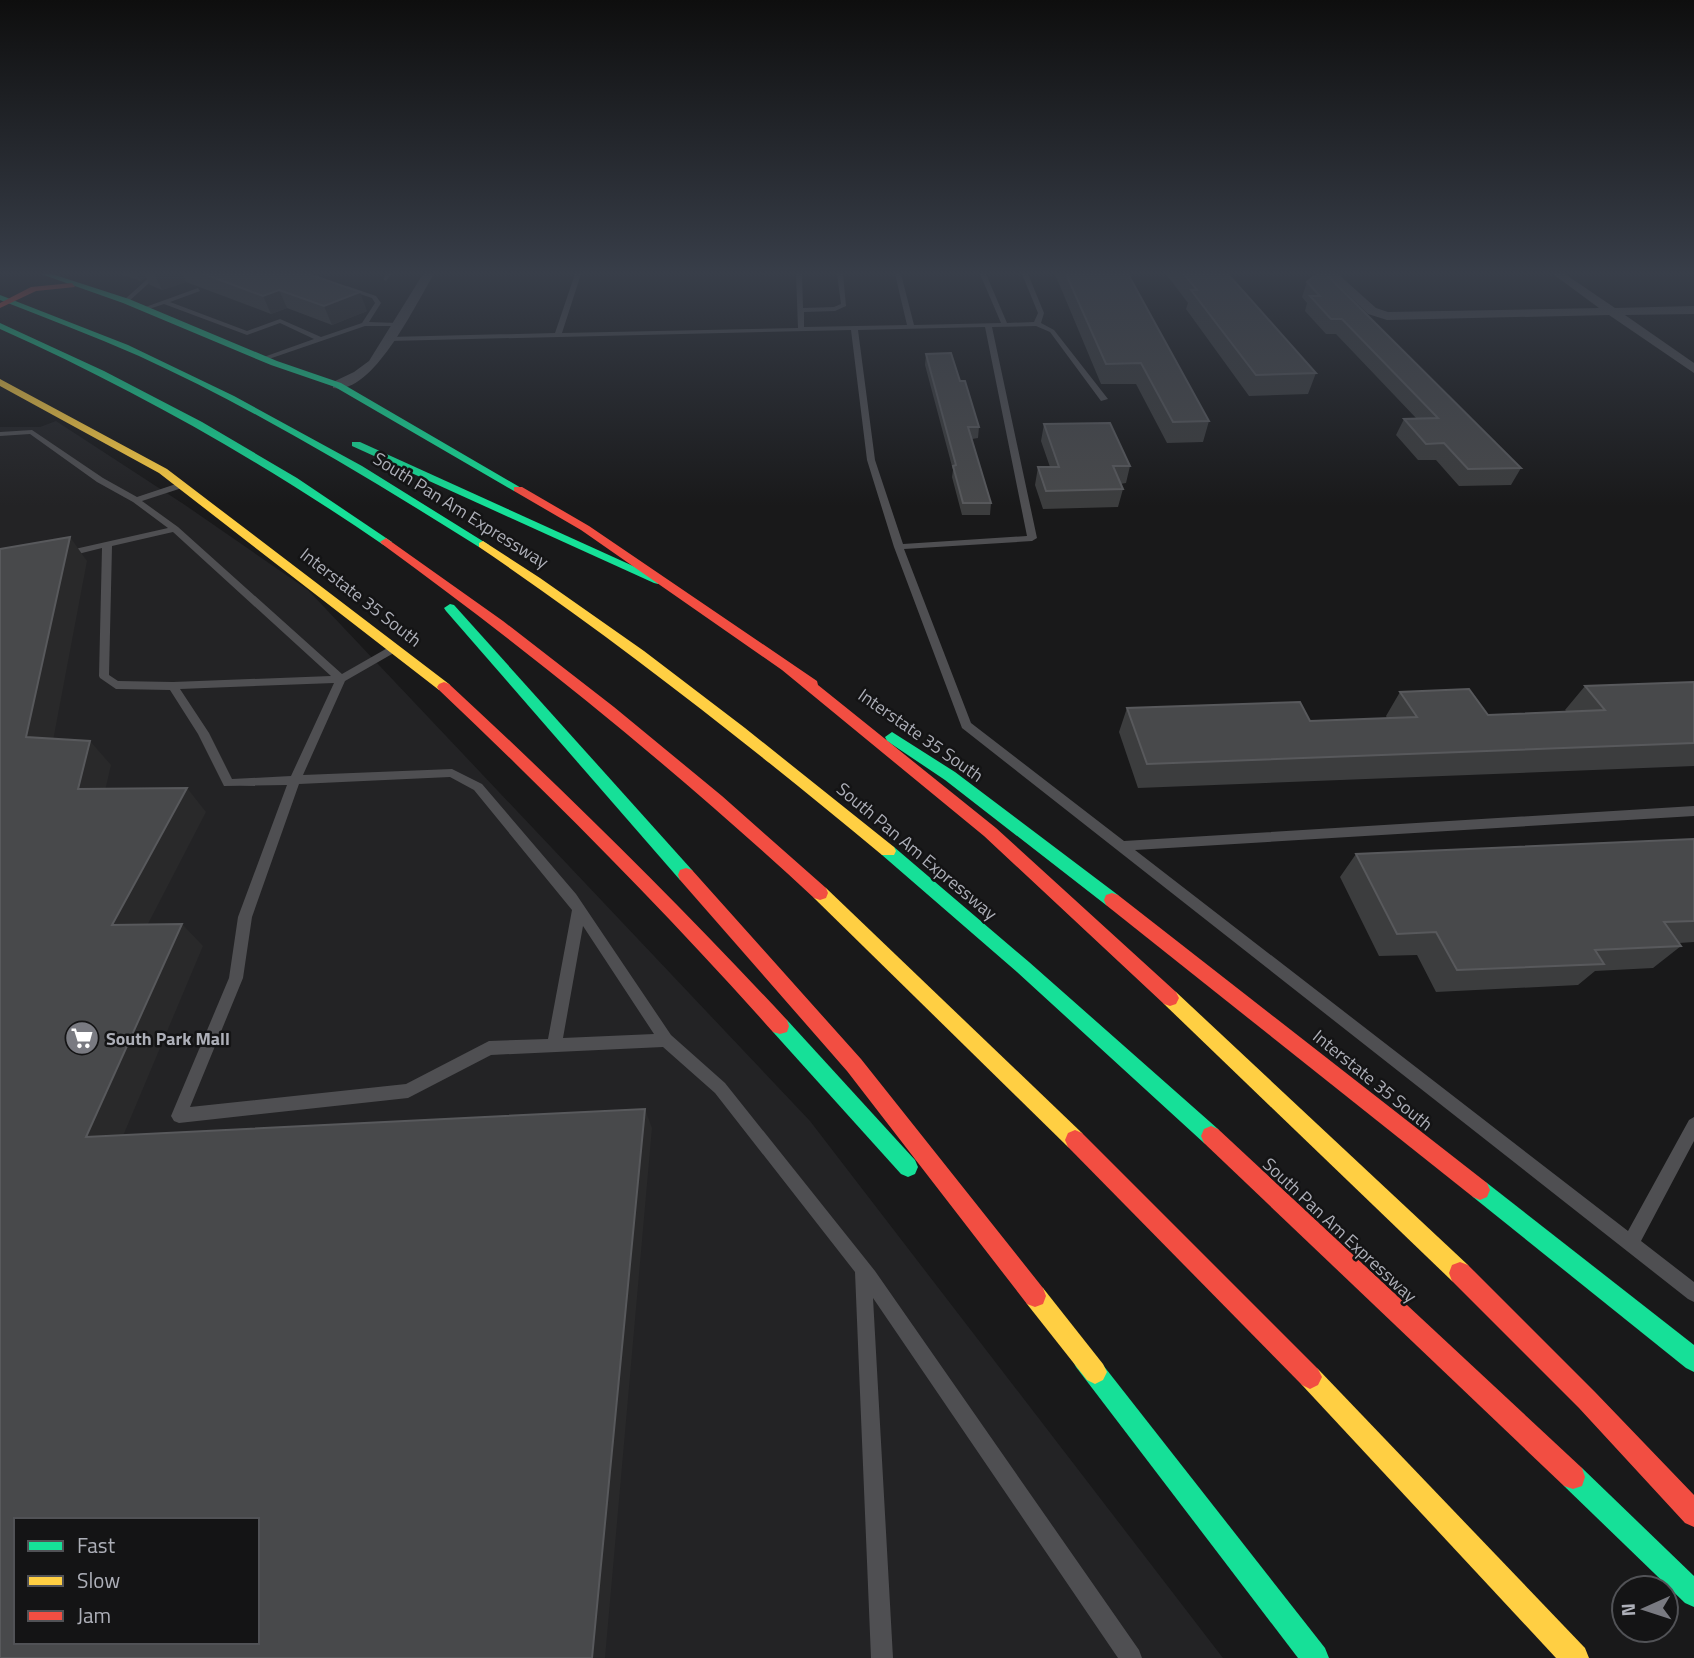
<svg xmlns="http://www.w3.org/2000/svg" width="1694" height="1658" font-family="'Titillium Web',sans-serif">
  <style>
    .built { fill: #232325; fill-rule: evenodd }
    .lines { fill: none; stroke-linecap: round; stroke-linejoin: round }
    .lane { fill: #4f4f52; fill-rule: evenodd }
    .street { fill: #4f4f52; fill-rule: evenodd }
    .fast { fill: #16e098; fill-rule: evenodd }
    .slow { fill: #ffcf43; fill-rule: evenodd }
    .jam { fill: #f24e42; fill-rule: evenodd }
    .wall { fill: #3c3d3e }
    .shaded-wall { fill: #29292a }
    .building { fill: #48494b; stroke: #58595c; stroke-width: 2; fill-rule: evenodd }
    .labels { text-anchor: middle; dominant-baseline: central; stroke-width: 5; stroke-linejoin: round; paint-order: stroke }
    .street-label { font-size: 18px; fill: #adafb8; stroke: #141415 }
    .poi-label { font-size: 18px; font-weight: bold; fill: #adafb8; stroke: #141415; text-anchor: start }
  </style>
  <rect width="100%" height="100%" fill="#19191a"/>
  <path class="built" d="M56,421L185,505L308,590L810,1121L1223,1658H0V427H40ZM16,1520H257V1642H16Z"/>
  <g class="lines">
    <g class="lane">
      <path d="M153,274H159L128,302H124V300Z"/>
      <path d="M386,274H392L386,281L383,279Z"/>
      <path d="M575,274H581L562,333L798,328L796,274H802L803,308L834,307L841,304L837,274H843L846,306L835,311L804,312V327L907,325L895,274H901L914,325L1001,323L980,274H986L1007,323L1034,322L1038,313L1022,274H1028L1044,313L1041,323L1054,330L1108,399L1101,401L1050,332L1036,326L992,327L1037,538L1032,541L904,549L971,723L1124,841L1694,806V816L1135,850L1628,1231L1689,1120L1694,1117V1141L1641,1241L1694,1282V1302L1688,1299L962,728L894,547L867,460L851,330L389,341L386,339L389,337L555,333ZM985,327L1027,536L903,544L875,460L858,330Z"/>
      <path d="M347,286L376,296L381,303L369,322L397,323L400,325L399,326H365L263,361L261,360V358L314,339L280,323L247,335L164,304L143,311L140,309L198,288L200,291L170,302L247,331L280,319L321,337L362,323L375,303L372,298L345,289Z"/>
      <path d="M32,430L103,478L137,497L179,483H185V487L142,501L178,527L342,674L391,646H399V650L345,681L303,775L452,769L482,784L576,894L671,1035L725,1083L875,1271L1139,1650L1142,1658H1118L873,1298L893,1658H871L855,1272L715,1093L663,1047L491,1055L408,1098L179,1123L174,1121L171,1116L229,978L238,917L287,785L224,786L198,734L170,690L116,689L100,678L99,676L102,548L66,557L61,554L66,551L168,528L133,502L97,482L30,434L0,436V432ZM173,532L331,676L173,682L118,681L109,675L112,546ZM334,683L291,776L232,779L209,733L180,689ZM450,777L474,790L572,910L548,1039L489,1041L406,1084L190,1107L243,978L252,917L299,784ZM583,926L654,1034L563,1038Z"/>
    </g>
    <g class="street">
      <path d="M423,274H434C416,303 373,396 333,388V382L354,372L369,361Z"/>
      <path d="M1327,274H1338L1376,308L1388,312L1599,308L1553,274H1565L1615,308L1694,306V314L1625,315L1694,363V373L1609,315L1387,320L1368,314Z"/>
    </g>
    <g class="fast">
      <path d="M41,274H52L129,299L277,361L341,383L523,489L514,491L335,387L271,365L123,303Z"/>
      <path d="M0,295L128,345L234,396L362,466L489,545L487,547H479C369,478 257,410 139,356C93,336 46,318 0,300Z"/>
      <path d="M0,323L104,371L202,422L297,478L392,542L386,546L382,544C261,461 134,389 0,329Z"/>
      <path d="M352,442H360L664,580L658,584L654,583L352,446Z"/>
      <path d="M450,604L454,605L692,870L694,875L692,880H680L446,611L444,608Z"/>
      <path d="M892,732L955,772L1118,895L1120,900L1118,905L1112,907L1106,905L945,780L887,741L885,737Z"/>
      <path d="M888,845L894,847L1029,962L1218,1129L1221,1136L1218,1143L1211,1146L1204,1143L1017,972L882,855L880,851L882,847Z"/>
      <path d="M780,1018L787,1020L915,1160L918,1167L915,1174L908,1177L901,1174L773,1032L771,1026L773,1020Z"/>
      <path d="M1480,1180L1487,1183L1694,1345V1372L1686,1368L1473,1197L1470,1190L1473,1183Z"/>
      <path d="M1084,1347L1092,1351L1325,1648L1329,1658H1298L1076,1367L1072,1359L1076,1351Z"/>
      <path d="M1573,1465L1582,1468L1694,1576V1607L1685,1603L1564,1486L1561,1477L1564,1468Z"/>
    </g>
    <g class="slow">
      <path d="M0,379L167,469L449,684L451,687L449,690H439L159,473L0,386Z"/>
      <path d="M483,541L540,578L644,651L745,728L894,847L896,851L894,855H882C752,747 619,642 479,547V543Z"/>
      <path d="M820,886L826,888L1082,1133L1085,1140L1082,1147L1075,1150L1068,1147L814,898L812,893L814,888Z"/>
      <path d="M1170,990L1176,992L1468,1265L1471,1273L1468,1281L1460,1284L1452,1281L1164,1004L1161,998L1164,992Z"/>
      <path d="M1035,1285L1043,1288L1103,1364L1107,1372L1103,1380L1095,1384L1087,1380L1027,1304L1024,1296L1027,1288Z"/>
      <path d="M1310,1365L1318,1369L1585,1648L1589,1658H1556L1302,1385L1298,1377L1302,1369Z"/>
    </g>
    <g class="jam">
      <path d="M72,283L75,287L36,291L0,308V303L31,287Z"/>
      <path d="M514,487H522L589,526L817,681L818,685L996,828L1176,992L1179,998L1176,1004L1170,1006L1164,1004L984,836L782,670L581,530L514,491Z"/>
      <path d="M386,538L503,621L614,707L722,796L826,888L828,893L826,898L820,900L814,898C677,771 533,654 382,544L380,542Z"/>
      <path d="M444,682L449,684C566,792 678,903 787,1020L789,1026L787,1032L780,1034L773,1032C667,913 555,800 439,690L437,687L439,684Z"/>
      <path d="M686,868L692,870L861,1059L1043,1288L1046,1296L1043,1304L1035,1307L1027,1304L847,1071L680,880L678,875L680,870Z"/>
      <path d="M1112,893L1118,895L1487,1183L1490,1190L1487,1197L1480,1200L1473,1197L1106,905L1104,900L1106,895Z"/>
      <path d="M1211,1126L1218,1129L1582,1468L1585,1477L1582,1486L1573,1489L1564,1486L1204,1143L1201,1136L1204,1129Z"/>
      <path d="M1075,1130L1082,1133L1318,1369L1322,1377L1318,1385L1310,1389L1302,1385L1068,1147L1065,1140L1068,1133Z"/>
      <path d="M1460,1262L1468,1265L1595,1392L1694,1495V1527L1685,1523L1579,1408L1452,1281L1449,1273L1452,1265Z"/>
    </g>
  </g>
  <g class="wall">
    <path d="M121,274H312L367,311L332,325L287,308L271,314L186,282L162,290L150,285L146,277L141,281Z"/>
    <path d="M1055,274H1128L1209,421L1203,442L1167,443L1136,384H1101Z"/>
    <path d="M1166,274H1228L1316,373L1308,394L1249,396L1186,309L1188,303Z"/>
    <path d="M1307,282L1521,468L1511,485L1459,486L1436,460H1418L1396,435L1404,419L1416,418L1336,334H1326L1305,311L1307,303L1302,297Z"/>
    <path d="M926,354L979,427L978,438L972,439L991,503L990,515H962L952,477L953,470L925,365Z"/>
    <path d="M1044,424L1130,466L1126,483L1120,484L1123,489L1118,507L1043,509L1035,485L1038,467H1050L1041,441Z"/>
    <path d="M1694,682V766L1138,788L1119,732L1127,708L1310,721L1387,718L1386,716L1400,692L1488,715L1567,712L1565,710L1585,686Z"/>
    <path d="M1694,839V942L1679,943L1681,946L1653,968L1595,971L1578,985L1436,992L1417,955L1379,956L1340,877L1356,854Z"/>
  </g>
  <g class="shaded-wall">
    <path d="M137,274H144L146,277L141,281Z"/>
    <path d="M154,274H182L186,282L162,290Z"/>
    <path d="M325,274H334L326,277Z"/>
    <path d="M279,290L287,308L271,314L263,296Z"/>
    <path d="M360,292L367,311L332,325L324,306Z"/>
    <path d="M70,537L87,561L49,762L26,737Z"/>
    <path d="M90,741L111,765L100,813L78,789Z"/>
    <path d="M187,788L206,812L136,947L112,925Z"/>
    <path d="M182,924L203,946L115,1155L86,1137Z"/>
    <path d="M645,1109L652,1128L605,1658H592Z"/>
  </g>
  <g class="building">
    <path d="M204,274H309L360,292L324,306L279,290L263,296Z"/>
    <path d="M1066,274H1128L1209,421L1173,422L1141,363L1106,364Z"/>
    <path d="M1184,274H1228L1316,373L1256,375L1191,290H1197Z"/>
    <path d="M1317,274H1326L1521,468L1468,469L1444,443L1426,444L1404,419L1438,418L1342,319H1331L1310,296H1320L1307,282Z"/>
    <path d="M951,353L960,381H965L979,427H968L991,503H963L953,466L956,465L926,354Z"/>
    <path d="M1110,423L1130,466H1113L1123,489L1046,491L1038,467H1059L1044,424Z"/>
    <path d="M70,537L26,737L90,741L78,789L187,788L112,925L182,924L86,1137L645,1109L592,1658H0V549ZM16,1520H257V1642H16Z"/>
    <path d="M1694,682V743L1147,764L1127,708L1300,702L1310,721L1417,717L1400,692L1469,689L1488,715L1605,710L1585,686Z"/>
    <path d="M1694,839V921L1664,922L1681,946L1595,950L1604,964L1457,970L1436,932L1397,934L1356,854Z"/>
  </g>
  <linearGradient id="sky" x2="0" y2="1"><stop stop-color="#0e0e0e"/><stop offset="0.54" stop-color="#383e49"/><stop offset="1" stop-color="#383e49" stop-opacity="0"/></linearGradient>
  <rect width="1694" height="506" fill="url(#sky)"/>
  <defs>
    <g id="supermarket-disc" transform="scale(1.75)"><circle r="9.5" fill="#797a81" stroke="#141415"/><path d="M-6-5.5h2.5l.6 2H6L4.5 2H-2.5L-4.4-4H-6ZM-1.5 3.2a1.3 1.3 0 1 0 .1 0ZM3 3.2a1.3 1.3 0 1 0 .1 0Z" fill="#fff"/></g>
  </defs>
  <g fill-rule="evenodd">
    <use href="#supermarket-disc" x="82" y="1038"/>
  </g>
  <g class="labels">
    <g class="street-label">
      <text transform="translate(461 510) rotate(32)">South Pan Am Expressway</text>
      <text transform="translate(361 597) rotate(38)">Interstate 35 South</text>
      <text transform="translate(921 735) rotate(35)">Interstate 35 South</text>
      <text transform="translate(917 851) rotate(40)">South Pan Am Expressway</text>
      <text transform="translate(1373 1080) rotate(39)">Interstate 35 South</text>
      <text transform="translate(1340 1230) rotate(43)">South Pan Am Expressway</text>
    </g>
    <g class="poi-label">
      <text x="106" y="1038">South Park Mall</text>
    </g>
  </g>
  <rect x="14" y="1518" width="245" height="126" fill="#141415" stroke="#515256" stroke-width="2"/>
  <rect x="28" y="1541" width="35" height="10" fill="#16e098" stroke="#515256" stroke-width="2"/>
  <text x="77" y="1553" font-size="21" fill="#adafb8">Fast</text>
  <rect x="28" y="1576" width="35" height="10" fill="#ffcf43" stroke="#515256" stroke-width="2"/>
  <text x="77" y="1588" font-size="21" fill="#adafb8">Slow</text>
  <rect x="28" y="1611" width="35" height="10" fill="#f24e42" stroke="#515256" stroke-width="2"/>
  <text x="77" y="1623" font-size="21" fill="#adafb8">Jam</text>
  <g transform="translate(1645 1609) rotate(267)"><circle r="33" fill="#141415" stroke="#515256" stroke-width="2"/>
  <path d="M0-5L12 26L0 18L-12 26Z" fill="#797a81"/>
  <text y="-10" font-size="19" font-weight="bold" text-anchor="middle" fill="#adafb8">N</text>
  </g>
</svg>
